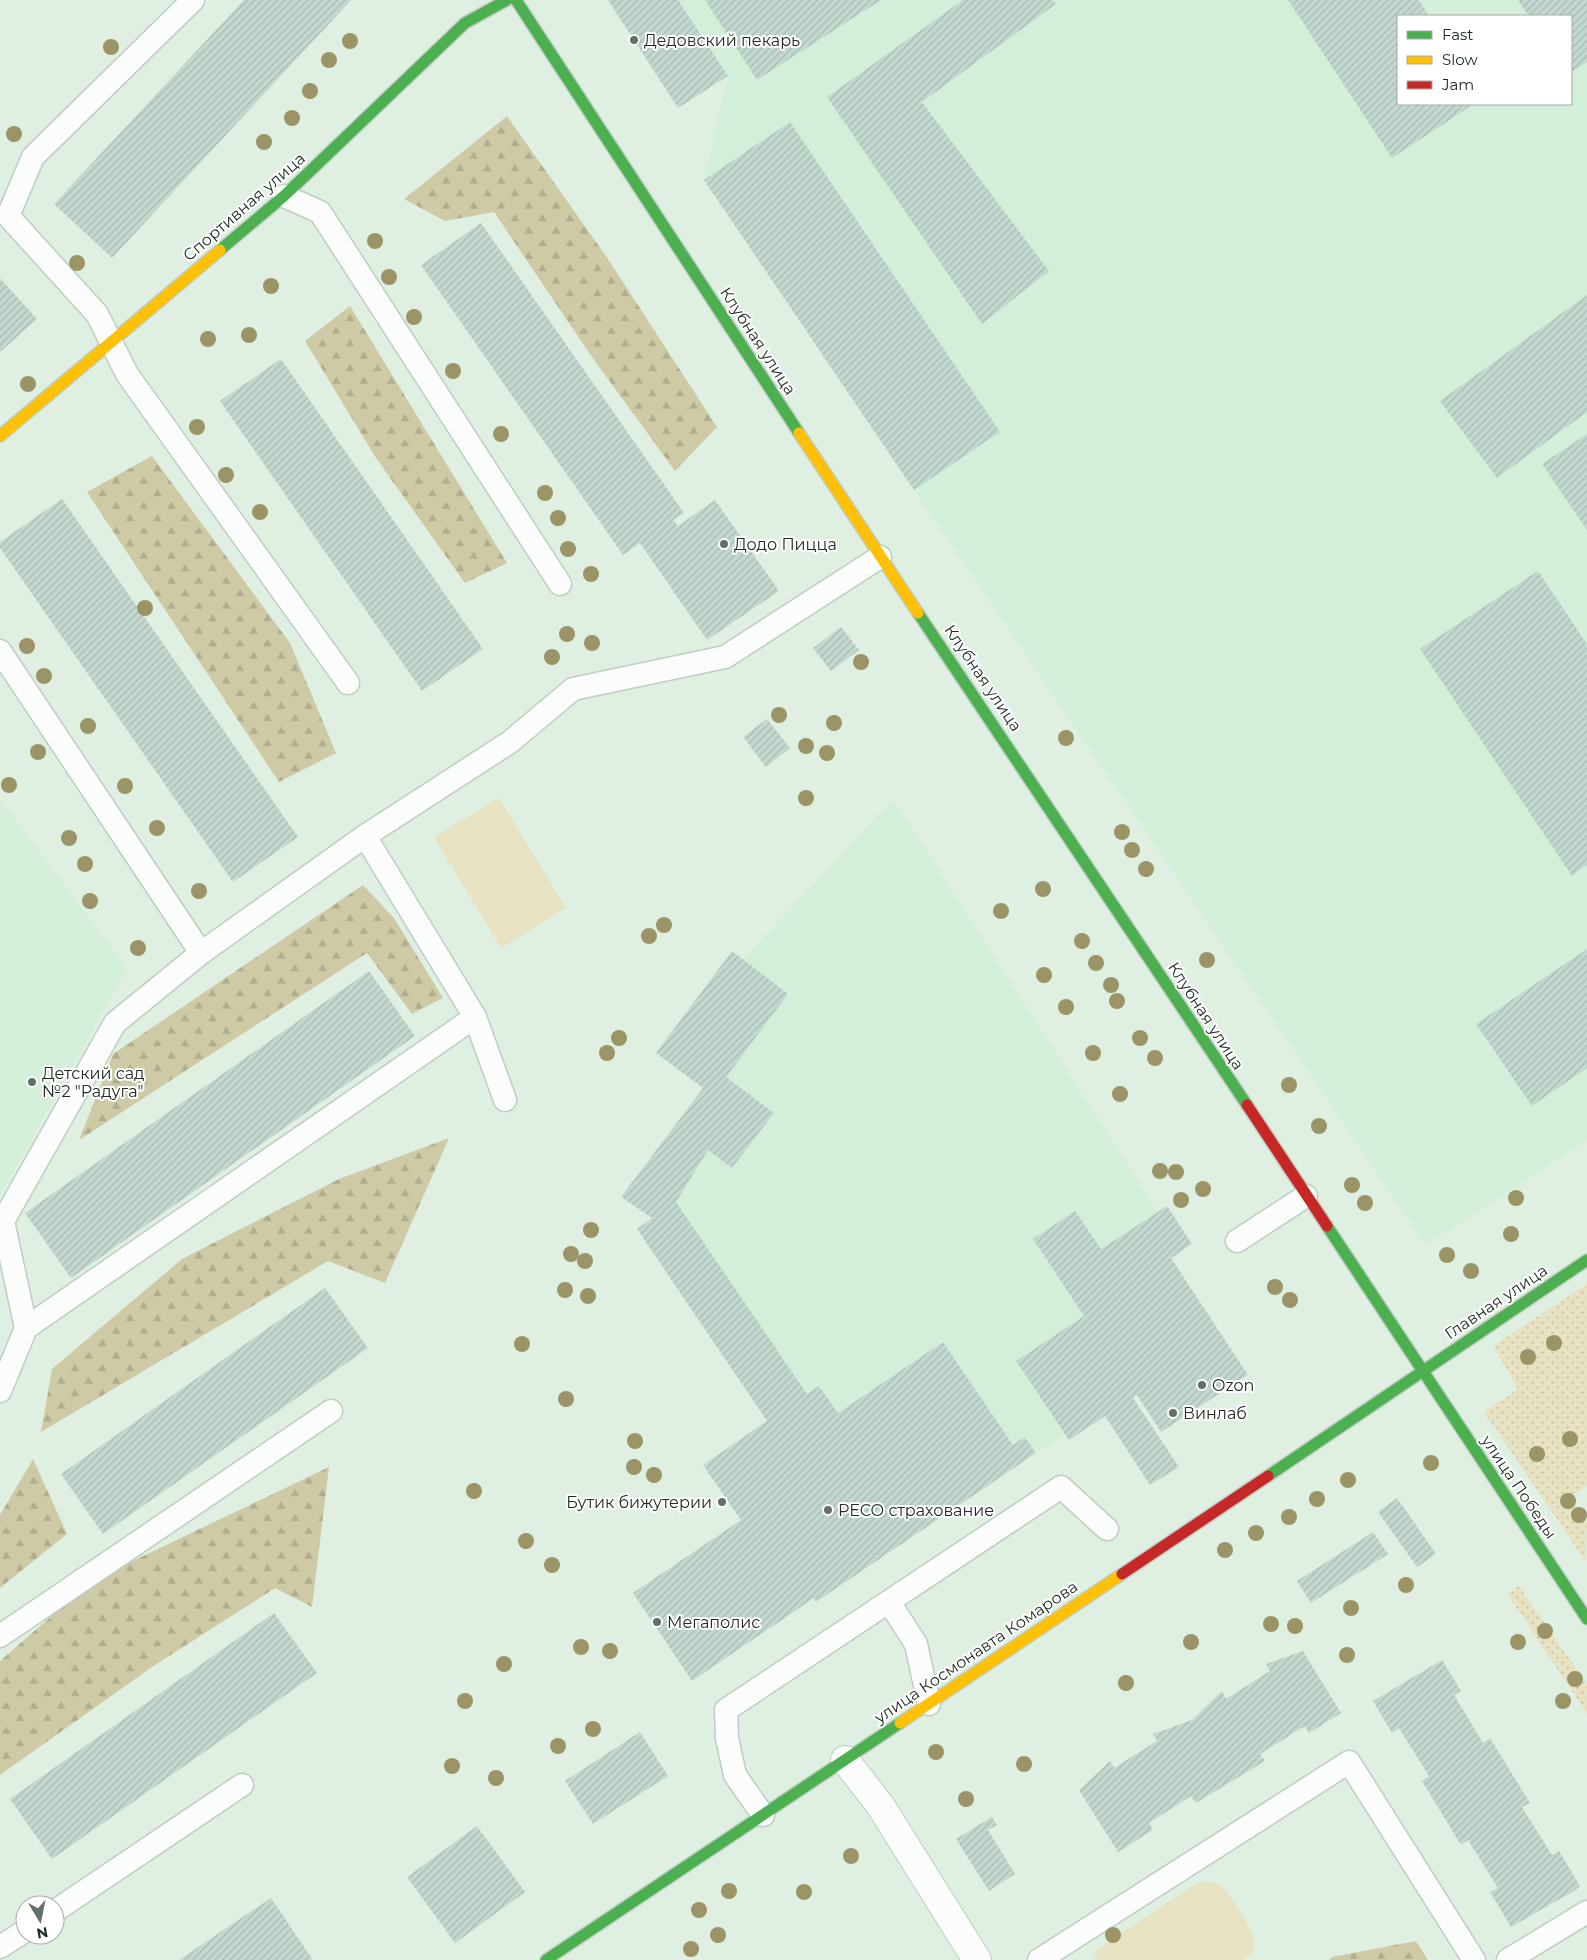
<svg xmlns="http://www.w3.org/2000/svg" width="1587" height="1960" font-family="Montserrat,sans-serif">
  <style>
    .built { fill: #d3efd9; fill-rule: evenodd }
    .grass { fill: url(#grass-dots) }
    .forest { fill: url(#forest-firs) }
    .pitch { fill: #e6e2c2 }
    .building { fill: url(#building-hatch) }
    .lines { fill: none; stroke-linecap: round; stroke-linejoin: round }
    .lane-casing { stroke: #bfcdc2; stroke-width: 25 }
    .street-casing { stroke: #bfcdc2; stroke-width: 30 }
    .fast-casing { stroke: #bfcdc2; stroke-width: 14 }
    .slow-casing { stroke: #bfcdc2; stroke-width: 14 }
    .jam-casing { stroke: #bfcdc2; stroke-width: 14 }
    .lane { stroke: #fafdfb; stroke-width: 22 }
    .street { stroke: #fafdfb; stroke-width: 28 }
    .fast { stroke: #4caf50; stroke-width: 11 }
    .slow { stroke: #ffc107; stroke-width: 11 }
    .jam { stroke: #c62828; stroke-width: 11 }
    .tree { fill: #9a9467 }
    .poi-dot { fill: #637065; stroke: #fff; stroke-width: 2 }
    .labels { text-anchor: middle; dominant-baseline: central; stroke-width: 4; stroke-linejoin: round; paint-order: stroke }
    .poi-label { font-size: 16px; fill: #202b22; stroke: #fff; text-anchor: start }
    .street-label { font-size: 16px; fill: #202b22; stroke: #fff }
  </style>
  <defs>
    <pattern id="grass-dots" width="8" height="8" patternUnits="userSpaceOnUse" patternTransform="scale(1.25)"><rect width="8" height="8" fill="#e6e2c2"/><path d="M2 2h.1M6 6h.1" fill="none" stroke="#c5c2a6" stroke-width="1.8" stroke-linecap="round"/></pattern>
    <pattern id="forest-firs" width="22" height="20" patternUnits="userSpaceOnUse" patternTransform="scale(1.25)"><rect width="22" height="20" fill="#cfcaa6"/><path d="M5 1l3.5 6h-7zM16 11l3.5 6h-7z" fill="#b1ae8f"/></pattern>
    <pattern id="building-hatch" width="6" height="6" patternUnits="userSpaceOnUse" patternTransform="scale(1.25)"><rect width="6" height="6" fill="#c3d9cf"/><path d="M-1 1l2-2M0 6l6-6M5 7l2-2" fill="none" stroke="#a7bab1"/></pattern>
  </defs>
  <rect width="100%" height="100%" fill="#dff0e2"/>
  <g class="built">
    <path d="M678,0H1587V1140L1426,1245L704,180L728,76ZM1398,16H1571V104H1398Z"/>
    <path d="M893,799L1158,1212L1101,1249L1075,1211L1033,1239L1084,1316L1016,1361L1065,1434L1024,1461L943,1342L838,1413L819,1386L807,1394L676,1202L708,1150L732,1168L774,1113L726,1077L788,995L743,960Z"/>
    <path d="M0,800L127,969L0,1195Z"/>
  </g>
  <g class="grass">
    <path d="M1587,1284V1486L1570,1497L1587,1522L1586,1562L1484,1412L1518,1389L1493,1346Z"/>
    <path d="M1519,1586L1587,1684V1713L1507,1594Z"/>
  </g>
  <g class="forest">
    <path d="M507,116L608,259L717,427L675,471L592,357L494,212L445,221L404,199Z"/>
    <path d="M350,306L507,563L465,583L376,458L305,341Z"/>
    <path d="M152,456L290,643L336,753L279,782L87,492Z"/>
    <path d="M363,885L394,918L443,998L412,1014L367,953L79,1140L113,1054Z"/>
    <path d="M449,1138L385,1283L328,1261L41,1432L52,1369L182,1259L339,1179Z"/>
    <path d="M33,1459L67,1534L0,1588V1515Z"/>
    <path d="M329,1467L312,1607L275,1588L152,1667L0,1775V1661L93,1580Z"/>
    <path d="M1416,1941L1428,1960H1329L1332,1957Z"/>
  </g>
  <g class="pitch">
    <path d="M499,798L566,908L501,948L434,837Z"/>
    <path d="M1200,1881C1208,1882 1215,1882 1222,1887C1230,1893 1255,1934 1255,1943C1256,1952 1248,1956 1242,1960H1095L1096,1950Z"/>
  </g>
  <g class="building">
    <path d="M244,0H351L112,258L54,204Z"/>
    <path d="M608,0H678L728,76L678,108Z"/>
    <path d="M705,0H881L757,80Z"/>
    <path d="M963,0H1053L1056,4L922,102L1049,271L982,324L827,97Z"/>
    <path d="M1288,0H1419L1429,16H1398V104H1474L1392,158Z"/>
    <path d="M1518,0H1587V62L1571,72V16H1529Z"/>
    <path d="M790,122L1000,432L914,490L704,180Z"/>
    <path d="M481,223L684,513L673,520L678,526L715,500L779,591L707,640L640,543L623,555L421,265Z"/>
    <path d="M0,278L37,319L0,352Z"/>
    <path d="M1587,295V412L1497,478L1440,401Z"/>
    <path d="M281,359L483,649L422,691L220,401Z"/>
    <path d="M1587,434V530L1542,464Z"/>
    <path d="M62,499L298,837L233,882L0,548V542Z"/>
    <path d="M1538,571L1587,644V865L1572,876L1420,649Z"/>
    <path d="M841,627L859,650L831,671L813,648Z"/>
    <path d="M767,719L790,748L766,767L743,737Z"/>
    <path d="M1587,949V1068L1532,1106L1476,1024Z"/>
    <path d="M732,951L788,994L726,1077L774,1113L732,1168L708,1150L676,1202L807,1394L819,1386L838,1413L943,1342L1013,1445L1025,1437L1036,1453L816,1602L814,1598L692,1681L633,1593L741,1520L703,1465L767,1421L637,1229L652,1218L621,1197L703,1088L656,1053Z"/>
    <path d="M369,971L415,1036L71,1278L25,1213Z"/>
    <path d="M1167,1206L1192,1244L1171,1258L1248,1375L1161,1432L1137,1395L1133,1398L1179,1467L1150,1485L1105,1416L1069,1440L1016,1361L1084,1316L1033,1239L1075,1211L1101,1249Z"/>
    <path d="M325,1288L368,1348L103,1534L61,1474Z"/>
    <path d="M1397,1498L1436,1554L1417,1567L1378,1512Z"/>
    <path d="M1373,1532L1388,1554L1311,1603L1297,1581Z"/>
    <path d="M274,1613L317,1673L52,1859L10,1799Z"/>
    <path d="M1303,1651L1341,1713L1309,1733L1305,1726L1260,1754L1265,1761L1196,1803L1191,1796L1149,1823L1153,1830L1118,1852L1079,1790L1110,1761L1114,1768L1157,1741L1153,1734L1192,1720L1222,1691L1226,1699L1270,1671L1266,1664Z"/>
    <path d="M1442,1660L1461,1691L1454,1695L1483,1743L1490,1738L1530,1803L1522,1807L1552,1855L1559,1851L1580,1886L1574,1891L1511,1927L1490,1892L1498,1888L1468,1840L1461,1845L1422,1781L1429,1776L1399,1728L1392,1733L1373,1701Z"/>
    <path d="M640,1732L668,1776L593,1824L565,1781Z"/>
    <path d="M992,1817L997,1825L988,1830L1015,1874L989,1891L956,1839Z"/>
    <path d="M477,1826L525,1892L455,1943L407,1877Z"/>
    <path d="M271,1898L313,1960H179Z"/>
  </g>
  <g class="lines">
    <g class="lane-casing">
      <g id="lane">
        <path d="M193,0L33,157L8,216L97,314L127,374L348,683"/>
        <path d="M284,196L320,212L560,584"/>
        <path d="M0,651L201,953"/>
        <path d="M365,836L475,1017L505,1100"/>
        <path d="M1237,1241L1306,1196"/>
        <path d="M26,1328L3,1221L115,1023L201,953L365,836L510,742L573,689L725,657L880,557"/>
        <path d="M0,1391L26,1328L475,1017"/>
        <path d="M889,1602L916,1644L929,1704"/>
        <path d="M0,1636L331,1411"/>
        <path d="M763,1815L735,1775L727,1738L726,1710L1061,1487L1107,1529"/>
        <path d="M55,1911L242,1785"/>
        <path d="M0,1947L25,1931"/>
        <path d="M1039,1960L1349,1762L1474,1960"/>
        <path d="M1508,1960L1587,1912"/>
      </g>
    </g>
    <g class="street-casing">
      <path id="street" d="M845,1760L880,1805L977,1960"/>
    </g>
    <g class="fast-casing">
      <g id="fast">
        <path d="M516,0L799,433"/>
        <path d="M220,250L284,196L465,23L507,0"/>
        <path d="M918,613L1247,1105"/>
        <path d="M1327,1226L1587,1619"/>
        <path d="M1268,1476L1587,1260"/>
        <path d="M546,1960L900,1723"/>
      </g>
    </g>
    <g class="slow-casing">
      <g id="slow">
        <path d="M799,433L918,613"/>
        <path d="M0,436L220,250"/>
        <path d="M900,1723L1122,1574"/>
      </g>
    </g>
    <g class="jam-casing">
      <g id="jam">
        <path d="M1247,1105L1327,1226"/>
        <path d="M1122,1574L1268,1476"/>
      </g>
    </g>
    <use href="#lane" class="lane"/>
    <use href="#street" class="street"/>
    <use href="#fast" class="fast"/>
    <use href="#slow" class="slow"/>
    <use href="#jam" class="jam"/>
  </g>
  <g class="tree">
    <circle cx="350" cy="41" r="8"/>
    <circle cx="111" cy="47" r="8"/>
    <circle cx="329" cy="60" r="8"/>
    <circle cx="310" cy="91" r="8"/>
    <circle cx="292" cy="118" r="8"/>
    <circle cx="14" cy="134" r="8"/>
    <circle cx="264" cy="142" r="8"/>
    <circle cx="375" cy="241" r="8"/>
    <circle cx="77" cy="263" r="8"/>
    <circle cx="389" cy="277" r="8"/>
    <circle cx="271" cy="286" r="8"/>
    <circle cx="414" cy="317" r="8"/>
    <circle cx="249" cy="335" r="8"/>
    <circle cx="208" cy="339" r="8"/>
    <circle cx="453" cy="371" r="8"/>
    <circle cx="28" cy="384" r="8"/>
    <circle cx="197" cy="427" r="8"/>
    <circle cx="501" cy="434" r="8"/>
    <circle cx="226" cy="475" r="8"/>
    <circle cx="545" cy="493" r="8"/>
    <circle cx="260" cy="512" r="8"/>
    <circle cx="558" cy="518" r="8"/>
    <circle cx="568" cy="549" r="8"/>
    <circle cx="591" cy="574" r="8"/>
    <circle cx="145" cy="608" r="8"/>
    <circle cx="567" cy="634" r="8"/>
    <circle cx="592" cy="643" r="8"/>
    <circle cx="27" cy="646" r="8"/>
    <circle cx="552" cy="657" r="8"/>
    <circle cx="861" cy="662" r="8"/>
    <circle cx="44" cy="676" r="8"/>
    <circle cx="779" cy="715" r="8"/>
    <circle cx="834" cy="723" r="8"/>
    <circle cx="88" cy="726" r="8"/>
    <circle cx="1066" cy="738" r="8"/>
    <circle cx="806" cy="746" r="8"/>
    <circle cx="38" cy="752" r="8"/>
    <circle cx="827" cy="753" r="8"/>
    <circle cx="9" cy="785" r="8"/>
    <circle cx="125" cy="786" r="8"/>
    <circle cx="806" cy="798" r="8"/>
    <circle cx="157" cy="828" r="8"/>
    <circle cx="1122" cy="832" r="8"/>
    <circle cx="69" cy="838" r="8"/>
    <circle cx="1132" cy="850" r="8"/>
    <circle cx="85" cy="864" r="8"/>
    <circle cx="1146" cy="869" r="8"/>
    <circle cx="1043" cy="889" r="8"/>
    <circle cx="199" cy="891" r="8"/>
    <circle cx="90" cy="901" r="8"/>
    <circle cx="1001" cy="911" r="8"/>
    <circle cx="664" cy="925" r="8"/>
    <circle cx="649" cy="936" r="8"/>
    <circle cx="1082" cy="941" r="8"/>
    <circle cx="138" cy="948" r="8"/>
    <circle cx="1207" cy="960" r="8"/>
    <circle cx="1096" cy="963" r="8"/>
    <circle cx="1044" cy="975" r="8"/>
    <circle cx="1111" cy="985" r="8"/>
    <circle cx="1117" cy="1001" r="8"/>
    <circle cx="1066" cy="1007" r="8"/>
    <circle cx="619" cy="1038" r="8"/>
    <circle cx="1140" cy="1038" r="8"/>
    <circle cx="607" cy="1053" r="8"/>
    <circle cx="1093" cy="1053" r="8"/>
    <circle cx="1155" cy="1058" r="8"/>
    <circle cx="1289" cy="1085" r="8"/>
    <circle cx="1120" cy="1094" r="8"/>
    <circle cx="1319" cy="1126" r="8"/>
    <circle cx="1160" cy="1171" r="8"/>
    <circle cx="1176" cy="1172" r="8"/>
    <circle cx="1352" cy="1185" r="8"/>
    <circle cx="1203" cy="1189" r="8"/>
    <circle cx="1516" cy="1198" r="8"/>
    <circle cx="1181" cy="1200" r="8"/>
    <circle cx="1365" cy="1203" r="8"/>
    <circle cx="591" cy="1230" r="8"/>
    <circle cx="1511" cy="1234" r="8"/>
    <circle cx="571" cy="1254" r="8"/>
    <circle cx="1447" cy="1255" r="8"/>
    <circle cx="585" cy="1261" r="8"/>
    <circle cx="1471" cy="1271" r="8"/>
    <circle cx="1275" cy="1287" r="8"/>
    <circle cx="565" cy="1290" r="8"/>
    <circle cx="588" cy="1296" r="8"/>
    <circle cx="1290" cy="1300" r="8"/>
    <circle cx="1554" cy="1343" r="8"/>
    <circle cx="522" cy="1344" r="8"/>
    <circle cx="1528" cy="1357" r="8"/>
    <circle cx="566" cy="1399" r="8"/>
    <circle cx="1570" cy="1439" r="8"/>
    <circle cx="635" cy="1441" r="8"/>
    <circle cx="1537" cy="1454" r="8"/>
    <circle cx="1431" cy="1463" r="8"/>
    <circle cx="634" cy="1467" r="8"/>
    <circle cx="654" cy="1475" r="8"/>
    <circle cx="1348" cy="1480" r="8"/>
    <circle cx="474" cy="1491" r="8"/>
    <circle cx="1317" cy="1499" r="8"/>
    <circle cx="1568" cy="1501" r="8"/>
    <circle cx="1579" cy="1515" r="8"/>
    <circle cx="1289" cy="1517" r="8"/>
    <circle cx="1256" cy="1533" r="8"/>
    <circle cx="526" cy="1541" r="8"/>
    <circle cx="1225" cy="1550" r="8"/>
    <circle cx="552" cy="1565" r="8"/>
    <circle cx="1406" cy="1585" r="8"/>
    <circle cx="1351" cy="1608" r="8"/>
    <circle cx="1271" cy="1624" r="8"/>
    <circle cx="1295" cy="1626" r="8"/>
    <circle cx="1545" cy="1631" r="8"/>
    <circle cx="1191" cy="1642" r="8"/>
    <circle cx="1518" cy="1642" r="8"/>
    <circle cx="581" cy="1647" r="8"/>
    <circle cx="610" cy="1651" r="8"/>
    <circle cx="1347" cy="1655" r="8"/>
    <circle cx="504" cy="1664" r="8"/>
    <circle cx="1575" cy="1679" r="8"/>
    <circle cx="1126" cy="1683" r="8"/>
    <circle cx="465" cy="1701" r="8"/>
    <circle cx="1563" cy="1701" r="8"/>
    <circle cx="593" cy="1729" r="8"/>
    <circle cx="558" cy="1746" r="8"/>
    <circle cx="936" cy="1752" r="8"/>
    <circle cx="1024" cy="1764" r="8"/>
    <circle cx="452" cy="1766" r="8"/>
    <circle cx="496" cy="1778" r="8"/>
    <circle cx="966" cy="1799" r="8"/>
    <circle cx="851" cy="1856" r="8"/>
    <circle cx="729" cy="1891" r="8"/>
    <circle cx="804" cy="1892" r="8"/>
    <circle cx="699" cy="1910" r="8"/>
    <circle cx="718" cy="1935" r="8"/>
    <circle cx="1113" cy="1935" r="8"/>
    <circle cx="691" cy="1949" r="8"/>
  </g>
  <g class="poi-dot">
    <circle cx="634" cy="40" r="5"/>
    <circle cx="724" cy="544" r="5"/>
    <circle cx="32" cy="1082" r="5"/>
    <circle cx="1202" cy="1385" r="5"/>
    <circle cx="1173" cy="1413" r="5"/>
    <circle cx="722" cy="1502" r="5"/>
    <circle cx="828" cy="1510" r="5"/>
    <circle cx="657" cy="1622" r="5"/>
  </g>
  <g class="labels">
    <g class="poi-label">
      <text x="644" y="40">Дедовский пекарь</text>
      <text x="734" y="544">Додо Пицца</text>
      <text x="42" y="1073">Детский сад<tspan x="42" dy="18">№2 "Радуга"</tspan></text>
      <text x="1212" y="1385">Ozon</text>
      <text x="1183" y="1413">Винлаб</text>
      <text x="712" y="1502" text-anchor="end">Бутик бижутерии</text>
      <text x="838" y="1510">РЕСО страхование</text>
      <text x="667" y="1622">Мегаполис</text>
    </g>
    <g class="street-label">
      <text transform="translate(244 207) rotate(-41)">Спортивная улица</text>
      <text transform="translate(758 341) rotate(57)">Клубная улица</text>
      <text transform="translate(983 678) rotate(56)">Клубная улица</text>
      <text transform="translate(1206 1016) rotate(57)">Клубная улица</text>
      <text transform="translate(1496 1302) rotate(-34)">Главная улица</text>
      <text transform="translate(1519 1487) rotate(56)">улица Победы</text>
      <text transform="translate(976 1652) rotate(-34)">улица Космонавта Комарова</text>
    </g>
  </g>
  <rect x="1397" y="15" width="175" height="90" fill="#ffffff" stroke="#a6aaa7"/>
  <rect x="1407" y="31" width="25" height="8" fill="#4caf50" stroke="#a6aaa7"/>
  <text x="1442" y="40" font-size="15" fill="#202b22">Fast</text>
  <rect x="1407" y="56" width="25" height="8" fill="#ffc107" stroke="#a6aaa7"/>
  <text x="1442" y="65" font-size="15" fill="#202b22">Slow</text>
  <rect x="1407" y="81" width="25" height="8" fill="#c62828" stroke="#a6aaa7"/>
  <text x="1442" y="90" font-size="15" fill="#202b22">Jam</text>
  <g transform="translate(40 1920) rotate(170)"><circle r="24" fill="#ffffff" stroke="#a6aaa7"/>
  <path d="M0-4L9 19L0 12L-9 19Z" fill="#637065"/>
  <text y="-8" font-size="14" font-weight="bold" text-anchor="middle" fill="#202b22">N</text>
  </g>
</svg>
